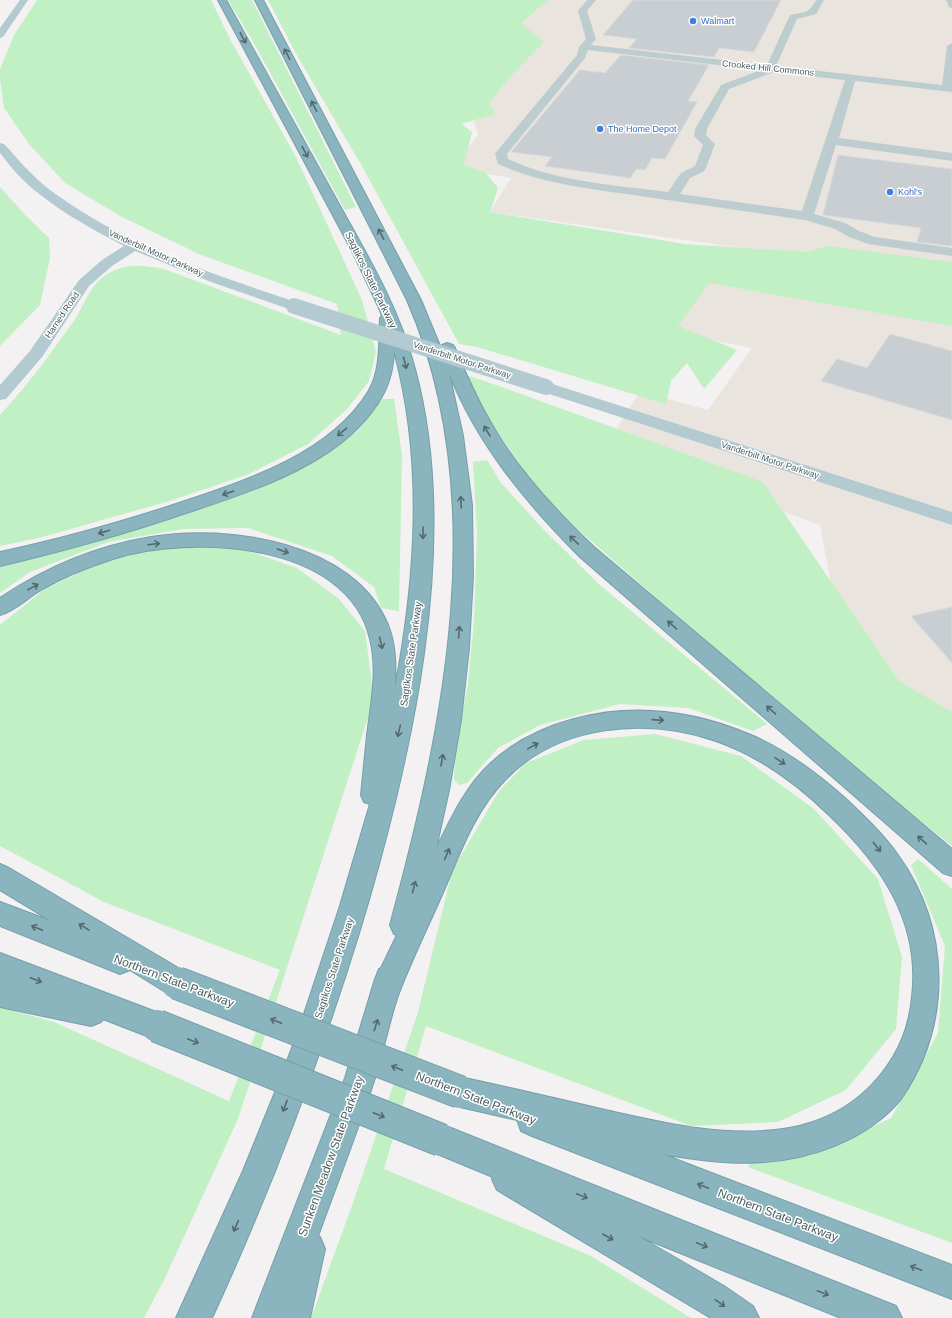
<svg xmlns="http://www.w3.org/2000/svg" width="952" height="1318" font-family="Helvetica,sans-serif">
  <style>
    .commercial { fill: #eae4df }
    .green { fill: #c1f0c4 }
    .building { fill: #c8ced1; stroke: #d6dadd }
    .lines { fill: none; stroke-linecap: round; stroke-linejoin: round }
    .highway-casing { stroke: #75a0ab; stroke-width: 2 }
    .minor { fill: #bdccce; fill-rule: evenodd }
    .major { fill: #b2cad0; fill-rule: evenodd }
    .highway { fill: #8ab5bf; fill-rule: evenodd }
    .highway-bridge-casing { stroke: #75a0ab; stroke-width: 34; stroke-linecap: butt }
    .major-bridge { stroke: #b2cad0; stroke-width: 16 }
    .highway-bridge { stroke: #8ab5bf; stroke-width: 32 }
    .oneway { stroke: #53696d }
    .shop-dot { fill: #3f7fe0; stroke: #fff; stroke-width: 1.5 }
    .labels { text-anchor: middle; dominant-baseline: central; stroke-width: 3; stroke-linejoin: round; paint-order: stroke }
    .far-shop-label { font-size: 9px; fill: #366cbe; stroke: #fff; text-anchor: start }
    .far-street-label { font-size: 9px; fill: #495c5f; stroke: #fff }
    .street-label { font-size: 10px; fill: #495c5f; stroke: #fff }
    .near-street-label { font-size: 12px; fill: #495c5f; stroke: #fff }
  </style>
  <rect width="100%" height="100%" fill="#f4f1f2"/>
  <g class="commercial">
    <path d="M532,0H952V278L490,212L511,178L453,169L478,135L469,103L502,30Z"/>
    <path d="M673,273L952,321V720L849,682L820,525L605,448L640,391L708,410L752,348L654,329Z"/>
  </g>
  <g class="green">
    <path d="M37,0H211L231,41L296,157L362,300L376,352L369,381L347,409L308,444L249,474L173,500L39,538L0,546V415C27,386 51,353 74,321C87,301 89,283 113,271C129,263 147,266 164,269L341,335L337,304L199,254L122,217L65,183L29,144L4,108L0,80V69L14,35Z"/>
    <path d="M228,0H252L356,207L345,210L251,38Z"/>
    <path d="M268,0H548L521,23L544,42L507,80L489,104L495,114L461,124L472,132L464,165L485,172L498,188L490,212L685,244L806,252L828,246L952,262V326L709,283L678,326L737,350L704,389L687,363L671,381L666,404L477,347L459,344L363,168L299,59Z"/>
    <path d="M0,187L26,216L49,238L50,258L40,305L0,346Z"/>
    <path d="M466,375L502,387L763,482L899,681L952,712V846L822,742L544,500L478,403Z"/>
    <path d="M382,399H394L402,455L399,611L381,608L374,587L332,556L248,528L183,529L108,542L30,572L0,593V562L56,550L250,492L308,465L358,431Z"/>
    <path d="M487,460L501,483L545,531L600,585L767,724L753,731L688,708L620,704L540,725L498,748L467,783L459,785L454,780L455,754L468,684L474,621L477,534L473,462Z"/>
    <path d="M179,546L245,550L297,568L338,598L365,631L374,699L238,1119L165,1278L144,1318H0V1007L54,1022L229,1101L280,970L104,902L0,846V625L45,589L106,560Z"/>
    <path d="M655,734L741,756L814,809L878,879L902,957L896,1029L846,1090L778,1122L691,1126L426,1026L384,1169L591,1256L691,1318H311L354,1200L418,1012L452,871L499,791L526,763L584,740Z"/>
    <path d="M918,859L952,889V1243L748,1167L754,1157L810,1156L891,1118L938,1033L945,946L911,865Z"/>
  </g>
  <g class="building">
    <path d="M633,0H781L754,52L719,48L714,57L629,48L637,39L603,35Z"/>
    <path d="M621,55L709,65L688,101L697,102L665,159L652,158L645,170L636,169L630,178L545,166L552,157L511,152L580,70L605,73Z"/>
    <path d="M838,155L952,169V246L917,242L921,228L823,215Z"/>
    <path d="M890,334L952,351V420L821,381L837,359L867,368Z"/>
    <path d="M952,607V663L911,616Z"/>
  </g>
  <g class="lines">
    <g class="highway-casing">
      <g id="highway">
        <path d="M218,0H226C263,66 299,132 335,197C366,253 399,307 415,369C462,543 411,761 360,930C319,1063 270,1192 212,1318H176L243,1171L280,1080L301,1023L339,909L370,804L364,802L361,795C363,775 365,755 367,735C371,703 378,670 370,639C348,541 189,534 113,559C88,567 63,577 41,590C27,598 15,611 0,615V598C46,567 96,546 151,537C228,524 354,542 388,625C396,645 396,666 395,688C416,577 424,461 394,351C393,379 384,398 366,419C325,468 245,494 186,513C125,534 63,551 0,566V552C57,540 114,524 170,506C238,483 328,457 368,392C381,371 379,342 380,318L382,316L378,306L352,251Z"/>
        <path d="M255,0H263L421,300L440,346L447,343L453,345L455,348C467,377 480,406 497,433C523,476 558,513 594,547L952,849V876L943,873L580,557C526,503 477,444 449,373L463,436L472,505L473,576L469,648L461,720L449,790L436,849C451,818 466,785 492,762C515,741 544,727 574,719C634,703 694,711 751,735C786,750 817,773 846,799C864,816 883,834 898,855C951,929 952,1025 901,1099C883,1121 861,1135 834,1146C778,1169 721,1165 662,1154L952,1265V1299L532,1136L521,1131L517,1120L460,1107L449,1103L445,1092L449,1081L460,1077C507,1087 554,1098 601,1109C660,1122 722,1138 783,1129C830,1122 868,1098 893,1057C904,1039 910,1018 912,997C921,922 881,864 829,815C796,783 759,756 716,741C647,717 559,724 506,779C474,811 459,856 441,897C427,929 411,961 399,993C389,1021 384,1050 375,1078C358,1131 337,1183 318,1236L320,1237L325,1249L310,1318H252L345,1078L375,979L379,969L381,968L397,935L394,934L390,925C444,726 493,497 407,300Z"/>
        <path d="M0,864L9,868L187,973L191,983L187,993L177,997L167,993L130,970L120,974L0,926V902L51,921L0,890Z"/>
        <path d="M0,953L167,1016L172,1026L167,1036L157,1040L103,1019L101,1022L91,1026L0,1007Z"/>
        <path d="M441,1124L896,1306L902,1318H841L638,1236L724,1286L753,1306L759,1318H711L497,1190L492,1179L493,1177L430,1151L425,1140L430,1129Z"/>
      </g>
    </g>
    <g class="minor">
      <path d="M587,0H596L587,11L596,39L591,45L767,65L790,15C804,12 809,14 816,0H824L816,14L797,19L776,66L942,85L947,46L952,43V92L855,81L839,138L952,153V161L836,145L814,214L845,223L859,231L875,237L952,248V256L868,244L849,237L835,229L805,220C750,212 695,204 640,196C592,189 542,184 498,164L495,154L497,151L577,55L579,47L586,39L578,11ZM588,50L761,70L721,85L695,129L694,136L703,145L695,166L681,173L668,192C615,185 557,182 508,159L507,154L585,58ZM774,72L845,80L802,211L680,194L690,178L704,171L706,168L715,144L706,135L707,129L729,89Z"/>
      <path d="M946,0H952V8L949,7Z"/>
    </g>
    <g class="major">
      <path d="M20,0H28L3,37L0,38V28Z"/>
      <path d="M0,143L4,144C13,153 21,164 31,173C45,188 64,200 81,211C148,253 224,278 299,303L301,306L299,309L294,310L289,309L211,282L135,251L112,266L89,286L42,357L6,399L0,400V385L30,351L79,280L102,260L124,246C88,227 51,207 22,179C14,171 7,162 0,153Z"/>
      <path d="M546,382L952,512V525L540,391L538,387L540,383Z"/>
    </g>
    <use href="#highway" class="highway"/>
    <g class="highway-bridge-casing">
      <g id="highway-bridge">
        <path d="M177,983L460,1092"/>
        <path d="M157,1026L441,1140"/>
      </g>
    </g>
    <path class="major-bridge" d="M294,306L546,387"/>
    <use href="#highway-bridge" class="highway-bridge"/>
  </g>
  <defs><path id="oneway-shaft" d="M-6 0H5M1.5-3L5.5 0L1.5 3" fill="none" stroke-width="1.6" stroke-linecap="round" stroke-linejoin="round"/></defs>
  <g class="oneway">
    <use href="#oneway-shaft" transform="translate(243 38) rotate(62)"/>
    <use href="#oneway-shaft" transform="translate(287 54) rotate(-117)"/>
    <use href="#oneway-shaft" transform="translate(314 106) rotate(-117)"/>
    <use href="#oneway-shaft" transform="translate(305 152) rotate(62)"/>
    <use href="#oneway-shaft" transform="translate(381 234) rotate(-117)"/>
    <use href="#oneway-shaft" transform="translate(405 363) rotate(75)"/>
    <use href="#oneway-shaft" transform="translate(487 431) rotate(-121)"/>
    <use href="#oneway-shaft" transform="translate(342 432) rotate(141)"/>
    <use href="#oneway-shaft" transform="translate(228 493) rotate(161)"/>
    <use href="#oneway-shaft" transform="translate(461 502) rotate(-93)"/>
    <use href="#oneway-shaft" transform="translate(104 532) rotate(164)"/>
    <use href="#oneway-shaft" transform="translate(423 533) rotate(91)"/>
    <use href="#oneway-shaft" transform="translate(574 540) rotate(-136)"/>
    <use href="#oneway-shaft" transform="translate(154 544) rotate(-7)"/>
    <use href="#oneway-shaft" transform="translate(283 551) rotate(19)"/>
    <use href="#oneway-shaft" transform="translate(33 587) rotate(-29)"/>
    <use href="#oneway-shaft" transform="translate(672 625) rotate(-139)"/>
    <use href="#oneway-shaft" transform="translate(459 632) rotate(-86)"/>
    <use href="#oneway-shaft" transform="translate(381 643) rotate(76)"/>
    <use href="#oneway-shaft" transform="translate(771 710) rotate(-139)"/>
    <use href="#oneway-shaft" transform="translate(658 720) rotate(4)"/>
    <use href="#oneway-shaft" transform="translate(399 731) rotate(103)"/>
    <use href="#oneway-shaft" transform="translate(533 746) rotate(-29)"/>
    <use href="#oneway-shaft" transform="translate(442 760) rotate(-80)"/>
    <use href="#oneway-shaft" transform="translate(780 761) rotate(34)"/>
    <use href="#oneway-shaft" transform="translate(922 840) rotate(-139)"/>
    <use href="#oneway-shaft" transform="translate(877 847) rotate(51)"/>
    <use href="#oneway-shaft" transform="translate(447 854) rotate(-66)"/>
    <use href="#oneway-shaft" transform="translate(414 887) rotate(-76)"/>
    <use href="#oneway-shaft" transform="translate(84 927) rotate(-149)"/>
    <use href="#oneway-shaft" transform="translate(37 928) rotate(-159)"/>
    <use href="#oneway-shaft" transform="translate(36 980) rotate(21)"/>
    <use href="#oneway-shaft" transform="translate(276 1021) rotate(-159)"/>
    <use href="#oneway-shaft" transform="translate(376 1025) rotate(-73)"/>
    <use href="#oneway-shaft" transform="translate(193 1041) rotate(22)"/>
    <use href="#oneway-shaft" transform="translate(397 1068) rotate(-159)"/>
    <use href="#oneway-shaft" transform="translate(285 1106) rotate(111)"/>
    <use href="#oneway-shaft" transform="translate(379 1115) rotate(22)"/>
    <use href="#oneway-shaft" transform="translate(703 1186) rotate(-159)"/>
    <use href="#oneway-shaft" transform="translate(582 1196) rotate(22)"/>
    <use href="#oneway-shaft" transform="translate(236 1226) rotate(113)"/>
    <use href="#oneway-shaft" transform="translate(608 1237) rotate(30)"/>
    <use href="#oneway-shaft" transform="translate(702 1245) rotate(22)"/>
    <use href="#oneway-shaft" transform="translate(916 1268) rotate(-159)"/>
    <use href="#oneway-shaft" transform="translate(823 1293) rotate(22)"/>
    <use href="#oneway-shaft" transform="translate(720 1303) rotate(35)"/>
  </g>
  <g class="shop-dot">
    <circle cx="693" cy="21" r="4"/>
    <circle cx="600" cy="129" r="4"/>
    <circle cx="890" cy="192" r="4"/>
  </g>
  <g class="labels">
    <g class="far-shop-label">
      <text x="701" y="21">Walmart</text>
      <text x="608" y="129">The Home Depot</text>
      <text x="898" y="192">Kohl's</text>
    </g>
    <g class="far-street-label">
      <text transform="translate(768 68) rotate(6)">Crooked Hill Commons</text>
      <text transform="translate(156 253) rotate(24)">Vanderbilt Motor Parkway</text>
      <text transform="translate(62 315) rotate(-56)">Harned Road</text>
      <text transform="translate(462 360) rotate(18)">Vanderbilt Motor Parkway</text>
      <text transform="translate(770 460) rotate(18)">Vanderbilt Motor Parkway</text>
    </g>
    <g class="street-label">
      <text transform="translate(371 280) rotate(64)">Sagtikos State Parkway</text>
      <text transform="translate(411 654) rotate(-82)">Sagtikos State Parkway</text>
      <text transform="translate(334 968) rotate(-72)">Sagtikos State Parkway</text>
    </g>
    <g class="near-street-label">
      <text transform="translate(174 981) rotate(21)">Northern State Parkway</text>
      <text transform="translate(476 1098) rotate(21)">Northern State Parkway</text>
      <text transform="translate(331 1156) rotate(-70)">Sunken Meadow State Parkway</text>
      <text transform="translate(778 1215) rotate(21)">Northern State Parkway</text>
    </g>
  </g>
</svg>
